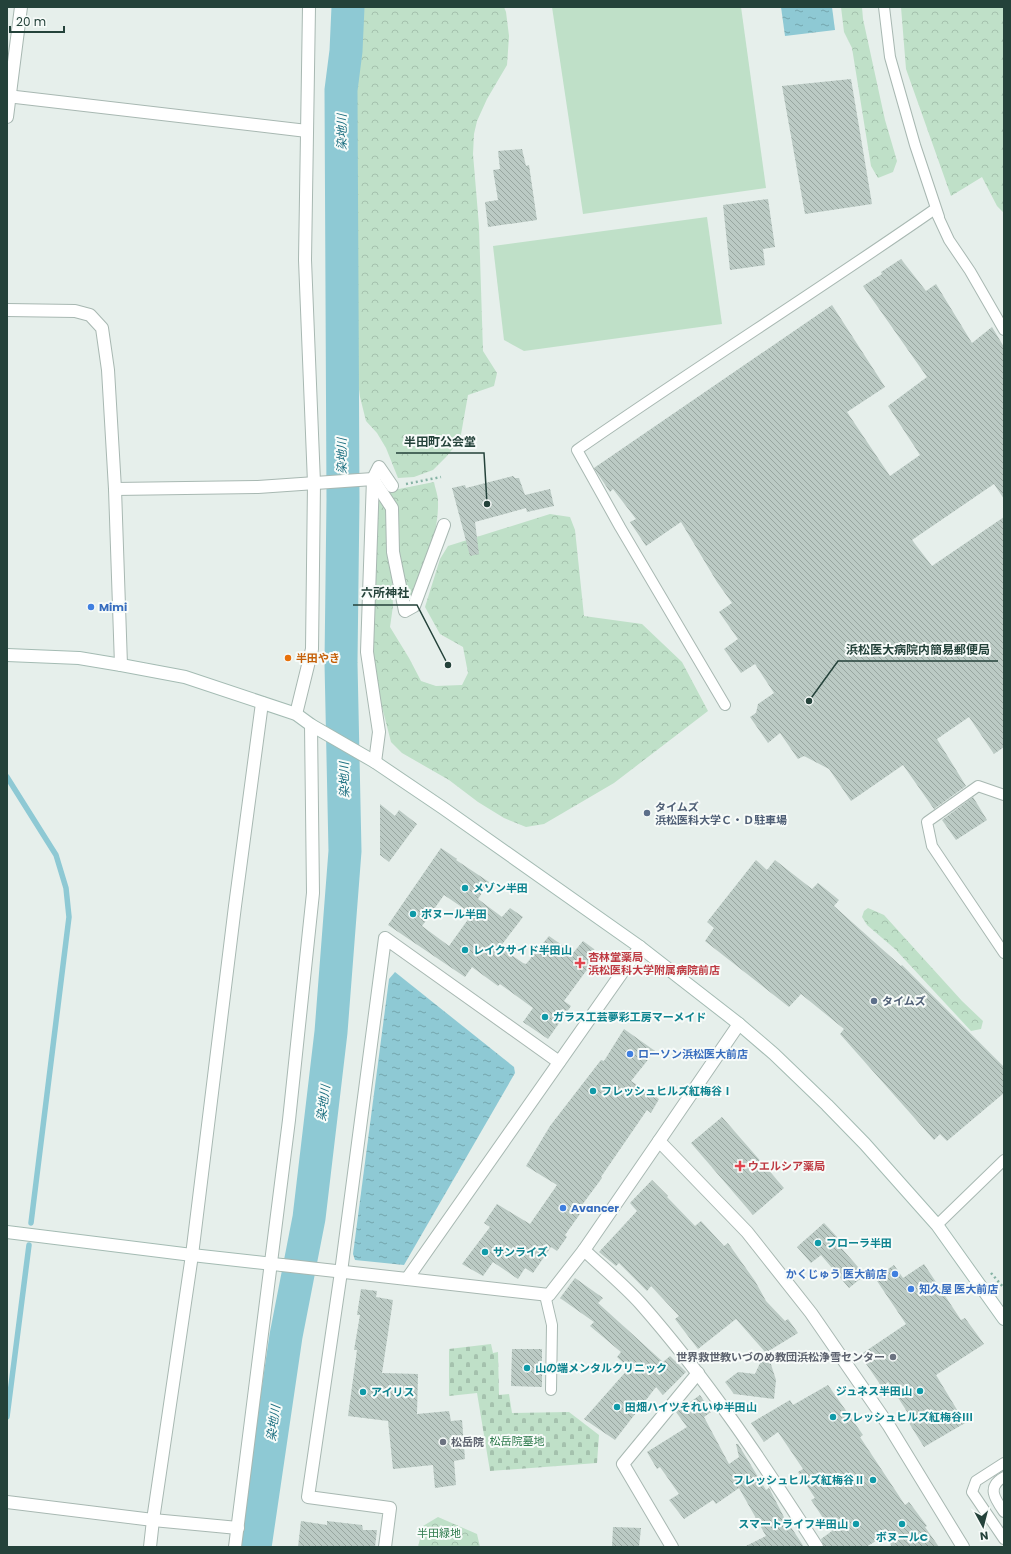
<svg xmlns="http://www.w3.org/2000/svg" width="1011" height="1554" font-family="Poppins,'Noto Sans JP',sans-serif">
  <style>
    .forest { fill: url(#forest-crowns) }
    .cemetery { fill: url(#cemetery-stones) }
    .green { fill: #bfe0c8 }
    .water { fill: url(#water-ripples) }
    .lines { fill: none; stroke-linecap: round; stroke-linejoin: round }
    .stream { stroke: #8ec9d4; stroke-width: 5.5 }
    .river { stroke: #8ec9d4; stroke-width: 33 }
    .building { fill: url(#building-back-hatch); fill-rule: evenodd }
    .lane-casing { stroke: #a8b8b2; stroke-width: 12 }
    .street-casing { stroke: #a8b8b2; stroke-width: 14 }
    .secondary-casing { stroke: #a4bbb3; stroke-width: 14 }
    .path { stroke: #86b3a5; stroke-width: 2.5; stroke-dasharray: 2 3; stroke-linecap: butt }
    .lane { stroke: #fff; stroke-width: 10 }
    .street { stroke: #fff; stroke-width: 12 }
    .secondary { stroke: #fff; stroke-width: 12 }
    .shop-dot { fill: #3f7fe0; stroke: #f7fbf9; stroke-width: 1.5 }
    .food-dot { fill: #e8710a; stroke: #f7fbf9; stroke-width: 1.5 }
    .service-dot { fill: #5c6f8a; stroke: #f7fbf9; stroke-width: 1.5 }
    .culture-dot { fill: #0f9aa8; stroke: #f7fbf9; stroke-width: 1.5 }
    .health-dot { fill: #e0444e; stroke: #f7fbf9; stroke-width: 1.5 }
    .worship-dot { fill: #6b7280; stroke: #f7fbf9; stroke-width: 1.5 }
    .labels { text-anchor: middle; dominant-baseline: central; stroke-width: 4; stroke-linejoin: round; paint-order: stroke }
    .shop-label { font-size: 11px; font-weight: bold; fill: #366cbe; stroke: #f7fbf9; text-anchor: start }
    .food-label { font-size: 11px; font-weight: bold; fill: #c56008; stroke: #f7fbf9; text-anchor: start }
    .service-label { font-size: 11px; font-weight: bold; fill: #4e5e75; stroke: #f7fbf9; text-anchor: start }
    .culture-label { font-size: 11px; font-weight: bold; fill: #0d838f; stroke: #f7fbf9; text-anchor: start }
    .health-label { font-size: 11px; font-weight: bold; fill: #be3a42; stroke: #f7fbf9; text-anchor: start }
    .worship-label { font-size: 11px; font-weight: bold; fill: #5b616d; stroke: #f7fbf9; text-anchor: end }
    .park-label { font-size: 11px; fill: #2d7a4b; stroke: #f7fbf9 }
    .water-label { font-size: 12px; font-style: italic; fill: #1c6f80; stroke: #f7fbf9 }
    .leader { fill: none; stroke: #24423a; stroke-width: 1.5 }
    .callout-dot { fill: #24423a; stroke: #f7fbf9; stroke-width: 1.5 }
    .callout-label { font-size: 12px; text-anchor: middle; font-weight: bold; fill: #24423a; stroke: #f7fbf9; stroke-width: 4; stroke-linejoin: round; paint-order: stroke }
  </style>
  <defs>
    <pattern id="forest-crowns" width="20" height="18" patternUnits="userSpaceOnUse"><rect width="20" height="18" fill="#bfe0c8"/><path d="M2 6a3 3 0 1 1 6 0M12 15a3 3 0 1 1 6 0" fill="none" stroke="#a4c1ad"/></pattern>
    <pattern id="cemetery-stones" width="16" height="16" patternUnits="userSpaceOnUse"><rect width="16" height="16" fill="#bfe0c8"/><path d="M2 7V4a2 2 0 0 1 4 0v3zM10 15v-3a2 2 0 0 1 4 0v3z" fill="#a4c1ad"/></pattern>
    <pattern id="water-ripples" width="26" height="14" patternUnits="userSpaceOnUse"><rect width="26" height="14" fill="#8ec9d4"/><path d="M2 4q2-2 4 0t4 0M15 11q2-2 4 0t4 0" fill="none" stroke="#74a5ad"/></pattern>
    <pattern id="building-back-hatch" width="6" height="6" patternUnits="userSpaceOnUse"><rect width="6" height="6" fill="#bbcac4"/><path d="M-1 5l2 2M0 0l6 6M5-1l2 2" fill="none" stroke="#98a6a0"/></pattern>
  </defs>
  <rect width="100%" height="100%" fill="#e6efeb"/>
  <g class="forest">
    <path d="M355,7H504L506,12L509,36L507,65L487,99L477,121L474,134L473,154L479,226L483,351L497,373L494,386L468,395L460,440L446,457L433,470L414,477L398,478L386,448L377,433L366,421L360,397L351,328L348,221V90L355,44Z"/>
    <path d="M841,7H862L863,19L885,120L897,161L893,172L878,178L871,166L852,48L844,32Z"/>
    <path d="M901,7H1004V213L997,206L982,177L951,196L906,69Z"/>
    <path d="M434,482C435,488 438,495 438,501C439,537 422,572 409,605L403,589L389,495L394,490Z"/>
    <path d="M377,493L387,512L388,545L392,579L393,606L390,627L409,658L421,681L436,686L462,685L468,673L463,647L440,634L425,607L440,559L448,546L550,514L570,517L575,530L584,616L642,624L682,662L708,711L614,783L544,824L526,827L504,818L478,802L449,780L402,753L391,742L381,703L372,654Z"/>
    <path d="M868,908L884,915L962,1001L983,1021L981,1029L971,1031L895,949L867,925L862,917L864,911Z"/>
    <path d="M438,1517L477,1534L480,1547H418L423,1526Z"/>
  </g>
  <path class="cemetery" d="M491,1344L493,1353L498,1352L499,1395L509,1394L512,1413L569,1412L599,1435L597,1463L490,1471L477,1393L449,1396V1349Z"/>
  <g class="green">
    <path d="M552,7H741L766,188L583,214Z"/>
    <path d="M707,217L722,324L524,351L504,340L493,246Z"/>
  </g>
  <g class="water">
    <path d="M781,7H832L835,30L785,36Z"/>
    <path d="M395,972L514,1067L515,1073L404,1265L355,1260L353,1254L389,979Z"/>
  </g>
  <g class="lines">
    <g class="stream">
      <path d="M7,777L56,855L66,888L69,917L31,1223"/>
      <path d="M7,1417L29,1245"/>
    </g>
    <path class="river" d="M255,1547L286,1336L309,1218L331,1032L345,851L341,663L343,499L341,90L346,51L348,7"/>
  </g>
  <g class="building">
    <path d="M851,79L872,204L805,214L782,86Z"/>
    <path d="M522,149L526,166L529,165L537,220L488,227L485,202L498,200L493,170L500,169L498,151Z"/>
    <path d="M768,199L775,247L763,249L765,265L730,270L723,205Z"/>
    <path d="M901,259L926,291L936,284L972,343L992,327L1004,347V499L994,484L912,540L932,566L1004,517V747L994,754L969,717L937,739L966,786L934,809L903,765L851,801L829,769L804,756L798,759L780,733L768,743L750,717L756,713L758,704L774,693L755,664L741,673L724,649L738,639L719,612L732,603L717,582L681,522L646,546L630,522L636,519L613,489L610,492L594,468L832,305L885,387L847,412L890,476L920,455L888,406L927,377L863,286L882,274L881,272Z"/>
    <path d="M513,476L515,478H519L525,495L550,489L554,506L527,512L526,508L475,522L479,554L470,556L452,488L465,485L466,488Z"/>
    <path d="M973,797L987,820L956,840L942,820Z"/>
    <path d="M380,804L395,816L399,810L417,824L389,862L380,855Z"/>
    <path d="M441,848L457,859L456,860L489,882L478,899L502,917L510,908L523,917L500,947L523,963L526,964L549,936L573,953L583,941L594,949L597,955L596,962L589,967L564,1001L571,1006L548,1039L523,1022L533,1008L500,984L498,986L472,967L465,977L388,925ZM444,895L472,914L449,946L422,926Z"/>
    <path d="M756,860L767,870L775,860L812,889L818,883L839,900L834,906L901,966L902,965L1004,1067V1093L947,1141L940,1134L934,1140L840,1034L844,1029L801,994L789,1007L705,941L714,928L707,922Z"/>
    <path d="M624,1029L655,1051L631,1081L659,1099L651,1113L647,1110L601,1177L602,1178L582,1205L585,1207L565,1235L567,1237L557,1251L551,1247L533,1273L525,1268L518,1279L493,1262L483,1276L462,1264L490,1227L484,1223L497,1204L530,1224L557,1185L526,1166L550,1126L601,1060L604,1061Z"/>
    <path d="M722,1117L784,1188L753,1215L691,1143Z"/>
    <path d="M652,1180L668,1196L667,1197L695,1226L701,1221L724,1246L728,1243L755,1281L766,1301L785,1321L788,1319L798,1333L767,1352L776,1380L774,1399L734,1394L725,1382L738,1372L755,1374L765,1352L736,1319L698,1349L675,1319L679,1316L651,1286L647,1291L619,1263L616,1266L599,1252L637,1211L630,1203Z"/>
    <path d="M824,1223L839,1239L836,1242L865,1275L849,1288L821,1255L811,1263L797,1247Z"/>
    <path d="M924,1264L961,1320L965,1318L984,1344L936,1375L965,1423L924,1447L909,1423L913,1421L888,1382L882,1387L860,1355L906,1324L875,1278L894,1265L903,1278Z"/>
    <path d="M575,1278L603,1298L598,1303L663,1362L670,1356L686,1372L663,1395L656,1387L615,1440L584,1419L629,1368L617,1357L621,1352L590,1326L594,1322L560,1298Z"/>
    <path d="M361,1289L377,1291L376,1297L393,1300L382,1373L418,1374L417,1414L449,1411L451,1421L462,1420L465,1459L454,1461L456,1485L435,1488L433,1465L393,1469L388,1421L348,1416L357,1350H354L360,1315H357Z"/>
    <path d="M512,1349H542V1387L511,1386Z"/>
    <path d="M828,1385L863,1435L860,1437L905,1505L909,1502L927,1526L925,1527L939,1547H892L886,1535L866,1547H824L821,1539L832,1531L811,1500L815,1498L798,1472L803,1469L778,1432L764,1442L751,1423L790,1400L793,1405Z"/>
    <path d="M700,1395L711,1412L704,1417L729,1464L739,1457L736,1444H738L766,1490L769,1488L788,1525L789,1524L804,1547H744L766,1536L739,1488L716,1504L713,1500L684,1519L669,1500L679,1494L660,1467L657,1469L647,1452L687,1427L676,1412Z"/>
    <path d="M301,1521L327,1525V1521L362,1525L363,1530H377L375,1547H298Z"/>
    <path d="M613,1527L641,1528L639,1547H612Z"/>
  </g>
  <g class="lines">
    <g class="lane-casing">
      <g id="lane">
        <path d="M884,7L890,57L915,145L939,217L935,209"/>
        <path d="M936,212L949,240L970,271L1004,330"/>
        <path d="M725,705L620,527L577,450C695,368 817,291 935,209"/>
        <path d="M1004,795L978,786L927,822L932,846L1004,953"/>
        <path d="M937,1225L1004,1160"/>
        <path d="M545,1295L552,1325L551,1390"/>
        <path d="M1004,1463L976,1481L972,1492L1004,1539"/>
        <path d="M1004,1477C986,1487 995,1499 1004,1512"/>
      </g>
    </g>
    <g class="street-casing">
      <g id="street">
        <path d="M7,96L307,131"/>
        <path d="M7,117L21,7"/>
        <path d="M7,310L75,311L90,315L102,328L108,370L115,489L121,665"/>
        <path d="M373,479L392,508L393,552L405,611L414,606L444,525"/>
        <path d="M115,489L258,487L373,479"/>
        <path d="M296,714L312,649L314,483L305,260L309,7"/>
        <path d="M375,762L379,732L367,652L373,479L379,467L392,486"/>
        <path d="M739,1024L659,1141L747,1232L811,1313L889,1426L963,1547"/>
        <path d="M584,1250C603,1268 624,1285 641,1304C707,1379 763,1463 817,1547"/>
        <path d="M282,1265L407,1279L640,947"/>
        <path d="M407,1279L549,1295L584,1250L659,1141"/>
        <path d="M7,1502L153,1520L238,1528"/>
        <path d="M150,1547L153,1520L192,1255L235,906L262,703"/>
        <path d="M235,1547L289,1120L313,893L311,725"/>
        <path d="M385,1547L390,1508L308,1497L341,1272L385,938L559,1062"/>
        <path d="M672,1547L623,1464L698,1373"/>
      </g>
    </g>
    <g class="secondary-casing">
      <g id="secondary">
        <path d="M7,655L79,658L121,665L185,677L296,714L311,725L375,762L443,808L640,947L739,1024L774,1054L827,1105L865,1144L937,1225L1004,1319"/>
        <path d="M7,1232L192,1255L282,1265"/>
      </g>
    </g>
    <g class="path">
      <path d="M406,484L441,477"/>
      <path d="M991,1273L1004,1288"/>
    </g>
    <use href="#lane" class="lane"/>
    <use href="#street" class="street"/>
    <use href="#secondary" class="secondary"/>
  </g>
  <g class="shop-dot">
    <circle cx="91" cy="607" r="4"/>
    <circle cx="630" cy="1054" r="4"/>
    <circle cx="563" cy="1208" r="4"/>
    <circle cx="895" cy="1274" r="4"/>
    <circle cx="911" cy="1289" r="4"/>
  </g>
  <circle class="food-dot" cx="288" cy="658" r="4"/>
  <g class="service-dot">
    <circle cx="647" cy="813" r="4"/>
    <circle cx="874" cy="1001" r="4"/>
  </g>
  <g class="culture-dot">
    <circle cx="465" cy="888" r="4"/>
    <circle cx="413" cy="914" r="4"/>
    <circle cx="465" cy="950" r="4"/>
    <circle cx="545" cy="1017" r="4"/>
    <circle cx="593" cy="1091" r="4"/>
    <circle cx="818" cy="1243" r="4"/>
    <circle cx="485" cy="1252" r="4"/>
    <circle cx="527" cy="1368" r="4"/>
    <circle cx="920" cy="1391" r="4"/>
    <circle cx="363" cy="1392" r="4"/>
    <circle cx="617" cy="1407" r="4"/>
    <circle cx="833" cy="1417" r="4"/>
    <circle cx="873" cy="1480" r="4"/>
    <circle cx="856" cy="1524" r="4"/>
    <circle cx="902" cy="1524" r="4"/>
  </g>
  <g class="health-dot">
    <path d="M578 957h4v4h4v4h-4v4h-4v-4h-4v-4h4z"/>
    <path d="M738 1160h4v4h4v4h-4v4h-4v-4h-4v-4h4z"/>
  </g>
  <g class="worship-dot">
    <circle cx="893" cy="1357" r="4"/>
    <circle cx="443" cy="1442" r="4"/>
  </g>
  <g class="labels">
    <g class="shop-label">
      <text x="99" y="607">Mimi</text>
      <text x="638" y="1054">ローソン浜松医大前店</text>
      <text x="571" y="1208">Avancer</text>
      <text x="887" y="1274" text-anchor="end">かくじゅう 医大前店</text>
      <text x="919" y="1289">知久屋 医大前店</text>
    </g>
    <g class="food-label">
      <text x="296" y="658">半田やき</text>
    </g>
    <g class="service-label">
      <text x="655" y="807">タイムズ<tspan x="655" dy="13">浜松医科大学Ｃ・Ｄ駐車場</tspan></text>
      <text x="882" y="1001">タイムズ</text>
    </g>
    <g class="culture-label">
      <text x="473" y="888">メゾン半田</text>
      <text x="421" y="914">ポヌール半田</text>
      <text x="473" y="950">レイクサイド半田山</text>
      <text x="553" y="1017">ガラス工芸夢彩工房マーメイド</text>
      <text x="601" y="1091">フレッシュヒルズ紅梅谷Ⅰ</text>
      <text x="826" y="1243">フローラ半田</text>
      <text x="493" y="1252">サンライズ</text>
      <text x="535" y="1368">山の端メンタルクリニック</text>
      <text x="912" y="1391" text-anchor="end">ジュネス半田山</text>
      <text x="371" y="1392">アイリス</text>
      <text x="625" y="1407">田畑ハイツそれいゆ半田山</text>
      <text x="841" y="1417">フレッシュヒルズ紅梅谷Ⅲ</text>
      <text x="865" y="1480" text-anchor="end">フレッシュヒルズ紅梅谷Ⅱ</text>
      <text x="848" y="1524" text-anchor="end">スマートライフ半田山</text>
      <text x="902" y="1537" text-anchor="middle">ボヌールC</text>
    </g>
    <g class="health-label">
      <text x="588" y="957">杏林堂薬局<tspan x="588" dy="13">浜松医科大学附属病院前店</tspan></text>
      <text x="748" y="1166">ウエルシア薬局</text>
    </g>
    <g class="worship-label">
      <text x="885" y="1357">世界救世教いづのめ教団浜松浄雪センター</text>
      <text x="451" y="1442" text-anchor="start">松岳院</text>
    </g>
    <g class="park-label">
      <text x="517" y="1441">松岳院墓地</text>
      <text x="439" y="1533">半田緑地</text>
    </g>
    <g class="water-label">
      <text transform="translate(341 132) rotate(-90)">染地川</text>
      <text transform="translate(341 456) rotate(-90)">染地川</text>
      <text transform="translate(344 780) rotate(-91)">染地川</text>
      <text transform="translate(323 1103) rotate(-83)">染地川</text>
      <text transform="translate(273 1423) rotate(-82)">染地川</text>
    </g>
  </g>
  <path class="leader" d="M487 504L484 453H396M448 665L417 605H353M809 701L838 661H998"/>
  <g class="callout-dot">
    <circle cx="487" cy="504" r="4"/>
    <circle cx="448" cy="665" r="4"/>
    <circle cx="809" cy="701" r="4"/>
  </g>
  <g class="callout-label">
    <text x="440" y="446">半田町公会堂</text>
    <text x="385" y="597">六所神社</text>
    <text x="918" y="654">浜松医大病院内簡易郵便局</text>
  </g>
  <rect width="1011" height="1554" fill="none" stroke="#24423a" stroke-width="16"/>
  <g transform="translate(983 1526) rotate(173)" stroke="#f7fbf9" stroke-width="3" paint-order="stroke">
  <path d="M0-3L7 15L0 10L-7 15Z" fill="#24423a"/>
  <text y="-6" font-size="11" font-weight="bold" text-anchor="middle" fill="#24423a">N</text>
  </g>
  <path d="M10 26v6h54v-6" fill="none" stroke="#24423a" stroke-width="2"/>
  <text x="16" y="26" font-size="12" fill="#24423a" stroke="#f7fbf9" stroke-width="3" paint-order="stroke">20 m</text>
</svg>
